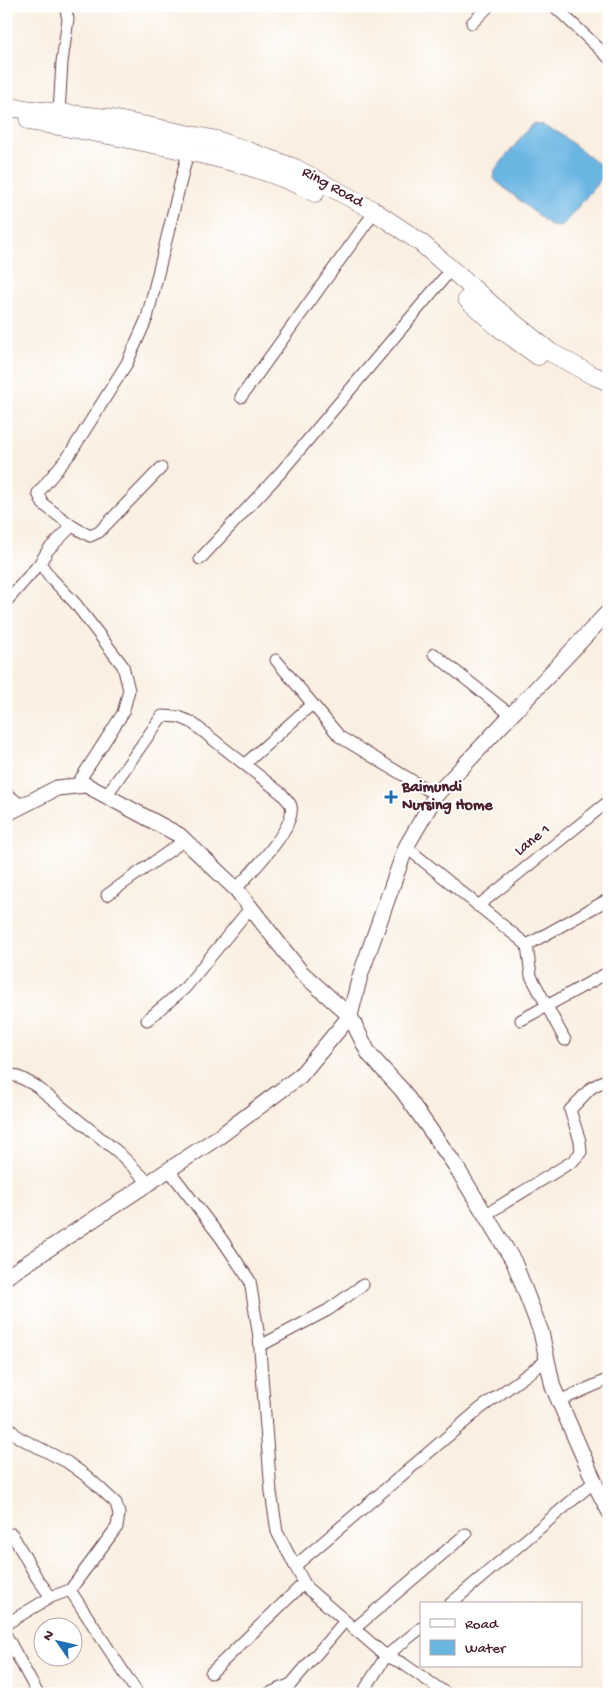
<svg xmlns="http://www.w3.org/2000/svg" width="615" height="1700" font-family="'Gochi Hand',sans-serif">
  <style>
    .water { fill: #6ab6e3; stroke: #5a6a87 }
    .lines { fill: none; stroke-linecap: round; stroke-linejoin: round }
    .street-casing { stroke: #643e46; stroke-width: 13 }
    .secondary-casing { stroke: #643e46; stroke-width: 17 }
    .primary-casing { stroke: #643e46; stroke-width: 19 }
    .street { stroke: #fff; stroke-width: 11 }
    .secondary { stroke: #fff; stroke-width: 15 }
    .primary { stroke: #fff; stroke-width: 18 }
    .poi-dot { fill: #1f6fb2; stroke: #fff; stroke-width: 2 }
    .labels { text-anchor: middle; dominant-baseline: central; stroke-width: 4; stroke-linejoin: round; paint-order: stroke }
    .street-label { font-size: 16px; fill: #4a1f2b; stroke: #fff }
    .poi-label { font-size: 16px; font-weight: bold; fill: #4a1f2b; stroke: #fff; text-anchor: start }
  </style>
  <rect width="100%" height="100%" fill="#fff"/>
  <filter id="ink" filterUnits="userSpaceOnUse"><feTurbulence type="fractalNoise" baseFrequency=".02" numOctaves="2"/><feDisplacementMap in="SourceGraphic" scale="10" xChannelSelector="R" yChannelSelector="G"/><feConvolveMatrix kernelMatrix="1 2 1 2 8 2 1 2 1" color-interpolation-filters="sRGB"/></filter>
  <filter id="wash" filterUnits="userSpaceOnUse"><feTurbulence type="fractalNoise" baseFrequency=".0096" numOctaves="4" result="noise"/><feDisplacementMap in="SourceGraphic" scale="20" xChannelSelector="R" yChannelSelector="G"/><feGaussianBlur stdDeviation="1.12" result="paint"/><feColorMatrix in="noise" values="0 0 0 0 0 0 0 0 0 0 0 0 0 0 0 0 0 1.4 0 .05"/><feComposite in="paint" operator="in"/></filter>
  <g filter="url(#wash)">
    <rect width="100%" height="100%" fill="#faefe1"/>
    <path class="water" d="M537,121L546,123L600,165L603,169L602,178L561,227L551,226L496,181L493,177L495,170L532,124Z"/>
  </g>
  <g filter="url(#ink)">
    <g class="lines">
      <g class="street-casing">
        <g id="street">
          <path d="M554,6L609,58"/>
          <path d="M472,23L489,6"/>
          <path d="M59,113L62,62L68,19L65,6"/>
          <path d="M241,397L368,221"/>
          <path d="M161,468L99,532L90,536L72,526L43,504L38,493L70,454L127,363L147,318L188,152"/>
          <path d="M72,526L48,550L40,563L51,578L75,603L123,666L129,690L123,713L76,786"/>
          <path d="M200,559L281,472L444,278"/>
          <path d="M6,602L40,563"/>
          <path d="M434,654L511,715"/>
          <path d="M276,660L340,737L436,795"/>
          <path d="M245,764L312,704"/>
          <path d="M6,793L22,806"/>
          <path d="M106,796L162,716L179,717L191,722L282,794C285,798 290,802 291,806C296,828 251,872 236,889"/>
          <path d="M406,847L527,945L609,899"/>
          <path d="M107,895L185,840"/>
          <path d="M478,906L609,801"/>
          <path d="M527,945L531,976L565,1040"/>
          <path d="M147,1020L185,988L251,907"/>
          <path d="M521,1020L609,972"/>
          <path d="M6,1072L23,1079L36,1086L118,1152L149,1183"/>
          <path d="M169,1170L221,1238L250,1281L259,1337L271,1492L277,1532L295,1566"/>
          <path d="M485,1215L573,1161L581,1152L580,1141L570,1110L591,1088L609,1078"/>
          <path d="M260,1346L328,1310L363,1285"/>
          <path d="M559,1401L609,1379"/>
          <path d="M6,1422L10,1429L18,1437L67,1462L89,1478L116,1503L119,1514L117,1527L70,1590L138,1694"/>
          <path d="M6,1537L12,1534L37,1578L51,1597"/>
          <path d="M450,1604L594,1482"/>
          <path d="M6,1624L51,1597L70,1590"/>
          <path d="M421,1628L386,1656L402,1663L447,1694"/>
          <path d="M354,1629L466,1534"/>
          <path d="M6,1635L38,1694"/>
          <path d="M211,1673L304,1583"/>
          <path d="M267,1694L291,1684L345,1621"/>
          <path d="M362,1694L386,1656L307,1588L295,1566L481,1408L547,1360"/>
        </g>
      </g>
      <g class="secondary-casing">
        <g id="secondary">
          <path d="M6,814L57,788L86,785L179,835L236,889L301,972L350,1016L369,1054L402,1090L455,1165L514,1262L541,1332L553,1387L598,1490L609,1511"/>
          <path d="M6,1277L220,1136L300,1076L350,1016L360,976L406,847L436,795L609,611"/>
        </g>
      </g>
      <g class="primary-casing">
        <g id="primary">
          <path d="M6,107L107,118L217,140L295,168L371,209L420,242L499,311L550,352L592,375L609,382"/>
          <path d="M29,121C80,129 131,139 182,150C227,160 274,171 315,193"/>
          <path d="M467,299L498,327L538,356"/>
        </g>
      </g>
      <use href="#street" class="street"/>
      <use href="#secondary" class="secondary"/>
      <use href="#primary" class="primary"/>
    </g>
  </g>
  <path class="poi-dot" d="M388.5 789.5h5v5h5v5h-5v5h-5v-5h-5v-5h5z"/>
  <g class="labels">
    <g class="street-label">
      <text transform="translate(332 188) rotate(29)">Ring Road</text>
      <text transform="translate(533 841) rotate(-39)">Lane 1</text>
    </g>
    <g class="poi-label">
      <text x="402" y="788">Baimundi<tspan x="402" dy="18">Nursing Home</tspan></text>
    </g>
  </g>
  <rect width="615" height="1700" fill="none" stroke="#fff" stroke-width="25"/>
  <rect x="420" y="1602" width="162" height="65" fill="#ffffff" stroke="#b7a5aa"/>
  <rect x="430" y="1619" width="25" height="8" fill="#ffffff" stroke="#b7a5aa"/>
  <text x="465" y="1628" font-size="15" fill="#4a1f2b">Road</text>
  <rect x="430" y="1640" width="25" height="15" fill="#6ab6e3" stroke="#b7a5aa"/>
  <text x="465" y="1652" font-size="15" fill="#4a1f2b">Water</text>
  <g transform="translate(58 1642) rotate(304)"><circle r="24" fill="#ffffff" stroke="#b7a5aa"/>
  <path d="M0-4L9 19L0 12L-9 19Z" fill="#1f6fb2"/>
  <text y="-8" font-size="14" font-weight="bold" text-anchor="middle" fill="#4a1f2b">N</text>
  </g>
</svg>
